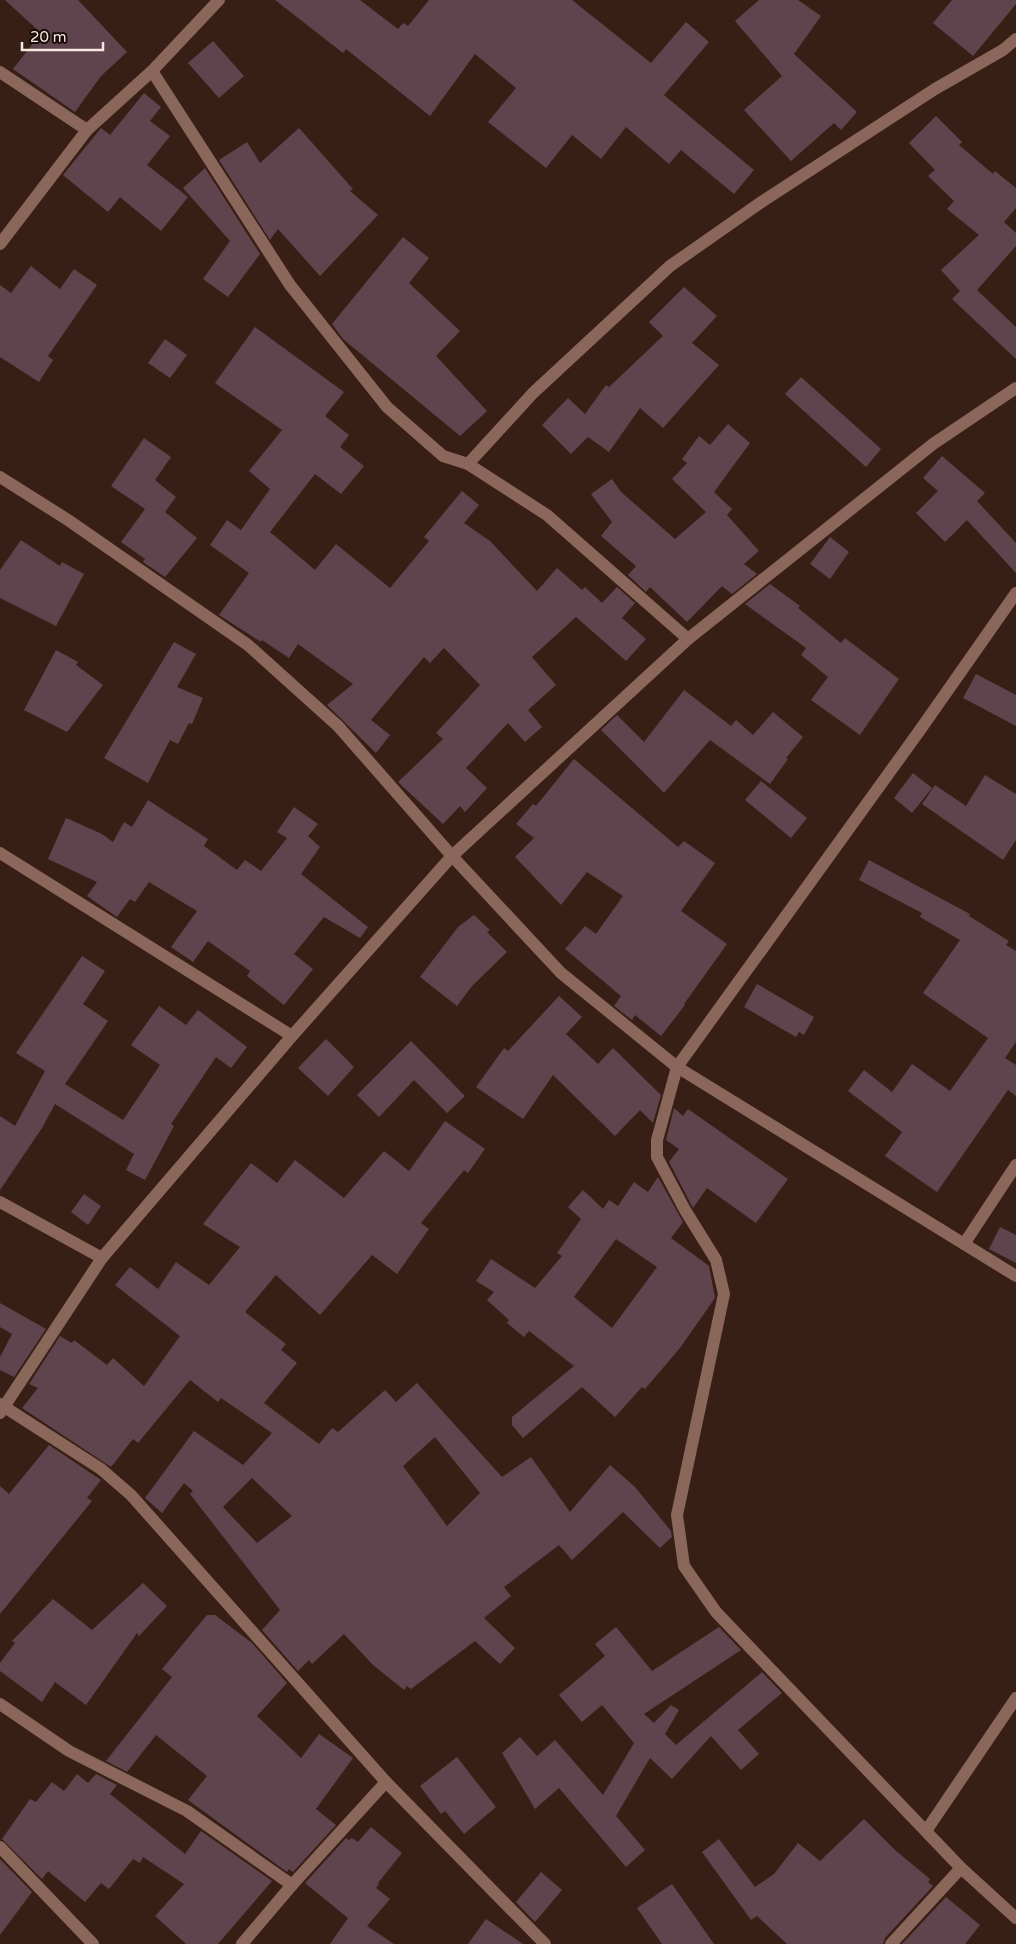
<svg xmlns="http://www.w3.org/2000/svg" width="1016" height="1944" font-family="'Varela Round',sans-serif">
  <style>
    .building { fill: #60444d; fill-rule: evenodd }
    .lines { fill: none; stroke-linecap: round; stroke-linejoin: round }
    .minor { stroke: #8a665b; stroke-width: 12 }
  </style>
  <rect width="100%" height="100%" fill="#371f16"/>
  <g class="building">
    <path d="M5,0H78L127,52L101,76L75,112L13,69L41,33Z"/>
    <path d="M275,0H360L398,29L403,23L408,26L429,0H572L651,63L686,22L709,42L664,95L754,170L734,194L681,150L669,164L626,127L601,159L572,135L546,168L488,122L516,88L475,54L430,116L346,49L343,53Z"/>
    <path d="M759,0H798L821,16L794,54L857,112L841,130L834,123L791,161L744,110L782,76L735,21Z"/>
    <path d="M952,0H1016V4L973,56L933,23Z"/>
    <path d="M213,41L244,76L219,98L188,63Z"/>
    <path d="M144,93L161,107L150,121L170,136L147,165L188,197L161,231L120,197L108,212L63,175L101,128L110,135Z"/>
    <path d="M936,116L962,142L959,145L993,174L995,171L1016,188V208L1004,222L1016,233V246L977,290L1016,327V359L952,299L960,291L941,270L979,235L947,209L954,201L928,176L935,170L909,143Z"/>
    <path d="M299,128L353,189L350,191L378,215L320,276L278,229L270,240L219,160L247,142L260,163Z"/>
    <path d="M205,168L260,254L228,297L203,279L230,241L183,188Z"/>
    <path d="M403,237L429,258L409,283L460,331L436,356L487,411L460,436L343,339L332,324Z"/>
    <path d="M31,266L60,289L74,269L97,285L48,356L53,360L39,382L0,357V285L11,293Z"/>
    <path d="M684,287L717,316L692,343L719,365L663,428L640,408L609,452L588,437L571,454L542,425L568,398L585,414L606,385L609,387L663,336L649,322Z"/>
    <path d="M255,327L344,392L325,416L349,435L340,447L364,466L341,494L315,474L270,532L315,570L336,544L390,588L429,541L424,537L462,491L479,505L464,523L490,541L537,591L557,568L582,590L585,587L602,603L617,587L635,603L622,618L646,639L626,661L576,617L532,657L556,685L528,710L542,727L525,742L508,723L466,768L487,788L465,812L460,806L443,824L398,782L443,739L436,733L480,685L444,648L430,663L424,657L371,720L390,735L376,753L327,705L353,684L298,644L289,658L262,640L261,642L219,615L249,573L210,545L227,520L241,530L270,489L249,471L282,430L215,383Z"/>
    <path d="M165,339L187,355L170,378L148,363Z"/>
    <path d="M801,377L881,449L866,467L785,394Z"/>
    <path d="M728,424L750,443L714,492L732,509L727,515L759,551L744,564L757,574L732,594L722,586L687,622L650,587L646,592L628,575L636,566L601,536L612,522L591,494L612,479L621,492L675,539L706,512L672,479L687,463L682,459L699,436L710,445Z"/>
    <path d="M144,438L171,457L155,480L176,497L165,512L197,538L165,577L143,562L145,559L121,542L145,509L111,486Z"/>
    <path d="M942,456L985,493L977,501L1016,543V573L967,520L945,542L916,513L938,491L923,478Z"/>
    <path d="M830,537L849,552L830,579L810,564Z"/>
    <path d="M21,540L60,566L62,562L84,574L56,626L0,598V570Z"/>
    <path d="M770,584L800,606L798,608L841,643L845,638L899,679L860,735L811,700L828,677L801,655L806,648L745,604Z"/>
    <path d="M174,642L196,654L177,687L203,698L192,724L189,723L178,744L170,740L148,783L104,758Z"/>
    <path d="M56,650L78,662L76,665L103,685L67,732L24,710Z"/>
    <path d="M976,674L1016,695V726L963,698Z"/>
    <path d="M684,690L731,726L736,720L753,735L773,712L803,737L786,758L788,759L770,784L710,740L664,793L601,730L617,715L644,742Z"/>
    <path d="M574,759L678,847L684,841L715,863L681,911L727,944L684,1004L685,1005L661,1036L635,1015L632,1020L614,1006L621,996L565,949L585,926L596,934L623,896L587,872L561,905L515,857L534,838L516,824L533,804L536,806Z"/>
    <path d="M913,773L932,788L912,813L894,798Z"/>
    <path d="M985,775L1016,794V840L1003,860L922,804L935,785L966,806Z"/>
    <path d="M761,781L807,818L791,838L745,800Z"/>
    <path d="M148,800L208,839L204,846L237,870L245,860L261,871L287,838L277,832L294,807L318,824L308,836L320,847L301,874L368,927L360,938L324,917L294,954L313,969L284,1005L247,976L250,971L208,941L193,962L171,947L197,911L149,882L135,902L130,899L117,917L87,896L97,882L48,859L66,818L102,834L113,842L124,822L132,827Z"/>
    <path d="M869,860L970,914L969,916L1009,941L1006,945L1016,951V1042L1005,1058L1016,1065V1096L1008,1090L937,1192L885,1156L902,1132L848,1091L864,1070L892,1092L912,1064L950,1091L988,1038L923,993L960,940L920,917L922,913L859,880Z"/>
    <path d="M474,915L490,930L487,932L507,952L472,986L457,1006L420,977L458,927Z"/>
    <path d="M82,956L105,971L83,1004L108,1021L65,1084L123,1120L160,1065L131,1045L159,1006L186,1025L198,1010L247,1047L231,1068L216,1057L171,1124L174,1126L145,1180L126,1170L134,1154L55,1104L42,1128L0,1190V1116L15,1126L45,1071L16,1053Z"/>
    <path d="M757,984L814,1017L804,1035L799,1032L796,1037L744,1007Z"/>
    <path d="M559,996L582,1017L566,1034L598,1064L613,1048L661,1095L653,1123L640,1110L615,1136L553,1075L523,1119L476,1087L504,1048L508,1051Z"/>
    <path d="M326,1039L354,1067L328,1096L298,1068Z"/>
    <path d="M411,1041L465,1096L447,1113L414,1080L379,1117L357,1095Z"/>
    <path d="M674,1108L683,1116L688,1109L788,1179L756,1223L707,1188L693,1208L669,1162L679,1149L666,1140Z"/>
    <path d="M445,1121L485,1149L468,1173L464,1170L421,1223L429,1229L397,1274L372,1255L320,1315L276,1275L245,1312L286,1344L281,1350L297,1363L264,1403L319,1444L332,1428L338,1432L385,1390L396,1402L417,1383L502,1477L531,1457L570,1512L610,1465L635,1487L671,1531L672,1537L660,1548L623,1512L572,1560L559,1545L504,1587L511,1596L484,1618L515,1648L500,1664L475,1641L411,1689L407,1686L404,1690L373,1665L344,1634L312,1664L309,1660L298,1671L262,1630L280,1610L190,1494L193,1491L184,1483L162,1513L145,1498L194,1431L243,1465L272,1433L221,1398L218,1402L190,1380L138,1443L133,1439L111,1467L22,1408L38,1388L29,1384L60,1336L72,1343L74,1340L107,1365L113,1358L144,1386L180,1336L115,1285L130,1267L158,1289L176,1262L209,1285L240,1247L203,1224L251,1163L277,1183L295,1160L344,1198L384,1151L409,1171ZM435,1437L480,1493L447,1526L403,1466ZM252,1478L292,1516L257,1543L223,1507Z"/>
    <path d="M658,1177L683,1222L671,1238L709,1266L715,1298L680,1348L645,1389L642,1387L615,1417L582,1387L523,1438L512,1425V1417L574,1366L529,1331L524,1337L507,1323L509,1320L487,1300L494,1292L476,1281L491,1259L535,1288L562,1256L557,1253L581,1219L568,1207L583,1190L603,1209L609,1200L618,1206L634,1182L648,1192ZM616,1239L657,1267L612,1328L574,1297Z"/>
    <path d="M84,1194L101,1206L88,1225L71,1212Z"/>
    <path d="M1000,1227L1016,1235V1263L989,1249Z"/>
    <path d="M0,1303L46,1329L14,1377L0,1370V1357L12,1334L0,1327Z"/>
    <path d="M49,1445L101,1480L87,1498L92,1501L0,1614V1486L9,1494Z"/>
    <path d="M143,1583L167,1606L139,1636L137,1633L86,1705L55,1682L42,1702L0,1671V1663L15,1643L12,1641L53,1599L92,1630Z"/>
    <path d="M207,1615H215L252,1643L287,1683L257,1716L301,1758L319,1734L353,1758L316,1809L336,1825L293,1872L289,1869L287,1872L188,1800L207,1776L156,1735L127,1772L106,1761L172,1677L162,1669Z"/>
    <path d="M616,1627L652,1671L719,1627L741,1650L644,1714L654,1723L671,1705L679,1710L665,1734L676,1745L762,1672L782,1693L738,1730L759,1754L741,1770L711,1736L672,1779L650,1758L616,1816L645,1850L626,1867L559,1788L535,1809L502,1753L520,1737L537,1756L555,1740L603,1795L634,1743L602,1705L582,1722L559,1695L605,1656L595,1644Z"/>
    <path d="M457,1757L496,1807L464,1834L445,1811L441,1814L420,1786Z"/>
    <path d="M77,1774L88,1783L96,1774L117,1785L110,1794L185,1854L201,1831L272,1881L218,1944H186L155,1916L184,1884L143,1857L140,1863L133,1859L109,1889L101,1883L85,1902L48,1871L42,1879L2,1839L30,1799L36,1802L52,1782L64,1791Z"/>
    <path d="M864,1819L895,1850L930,1879L928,1882L933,1886L885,1938L883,1944H787L757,1916L751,1920L702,1852L719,1839L755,1887L774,1874L798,1843L820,1861Z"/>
    <path d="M371,1827L402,1853L378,1883L379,1884L376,1888L390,1899L367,1926L394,1944H330L348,1918L305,1883L346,1838L349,1840L352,1838L358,1842Z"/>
    <path d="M0,1859L32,1892L0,1935Z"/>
    <path d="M541,1872L562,1890L535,1922L516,1902Z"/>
    <path d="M672,1884L714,1944H662L637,1908Z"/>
    <path d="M946,1897L980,1925L965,1944H902Z"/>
    <path d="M486,1919L523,1944H468Z"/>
  </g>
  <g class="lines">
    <g class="minor">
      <path d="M152,71L290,285L387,407L443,456L468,464L547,515L688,639"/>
      <path d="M0,72L87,130"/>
      <path d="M0,244L87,130L152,71L219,0"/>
      <path d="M468,464L533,393L670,266L763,201L935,89L1003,50L1016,39"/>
      <path d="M0,477L68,520L248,645L338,726L452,856L561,973L677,1067L1016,1276"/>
      <path d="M1016,593L920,730L677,1067L657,1140V1157L685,1210L716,1260L724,1294L677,1515L684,1566L716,1612L961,1868L1016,1918"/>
      <path d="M0,853L292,1036"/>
      <path d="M0,1202L102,1258"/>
      <path d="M964,1244L1016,1165"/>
      <path d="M0,1404L101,1469L131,1495L386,1782L545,1944"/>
      <path d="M0,1413L102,1258L292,1036L452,856L688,639L933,444L1016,388"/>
      <path d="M0,1704L69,1751L187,1811L292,1885"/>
      <path d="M926,1831L1016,1698"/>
      <path d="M0,1847L93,1944"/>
      <path d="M242,1944L292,1885L386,1782"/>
      <path d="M891,1944L961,1868"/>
    </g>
  </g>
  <path d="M22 42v8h81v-8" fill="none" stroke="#f7e7e0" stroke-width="2.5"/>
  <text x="30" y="42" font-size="15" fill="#f7e7e0" stroke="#170c08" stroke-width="4" paint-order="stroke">20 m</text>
</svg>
